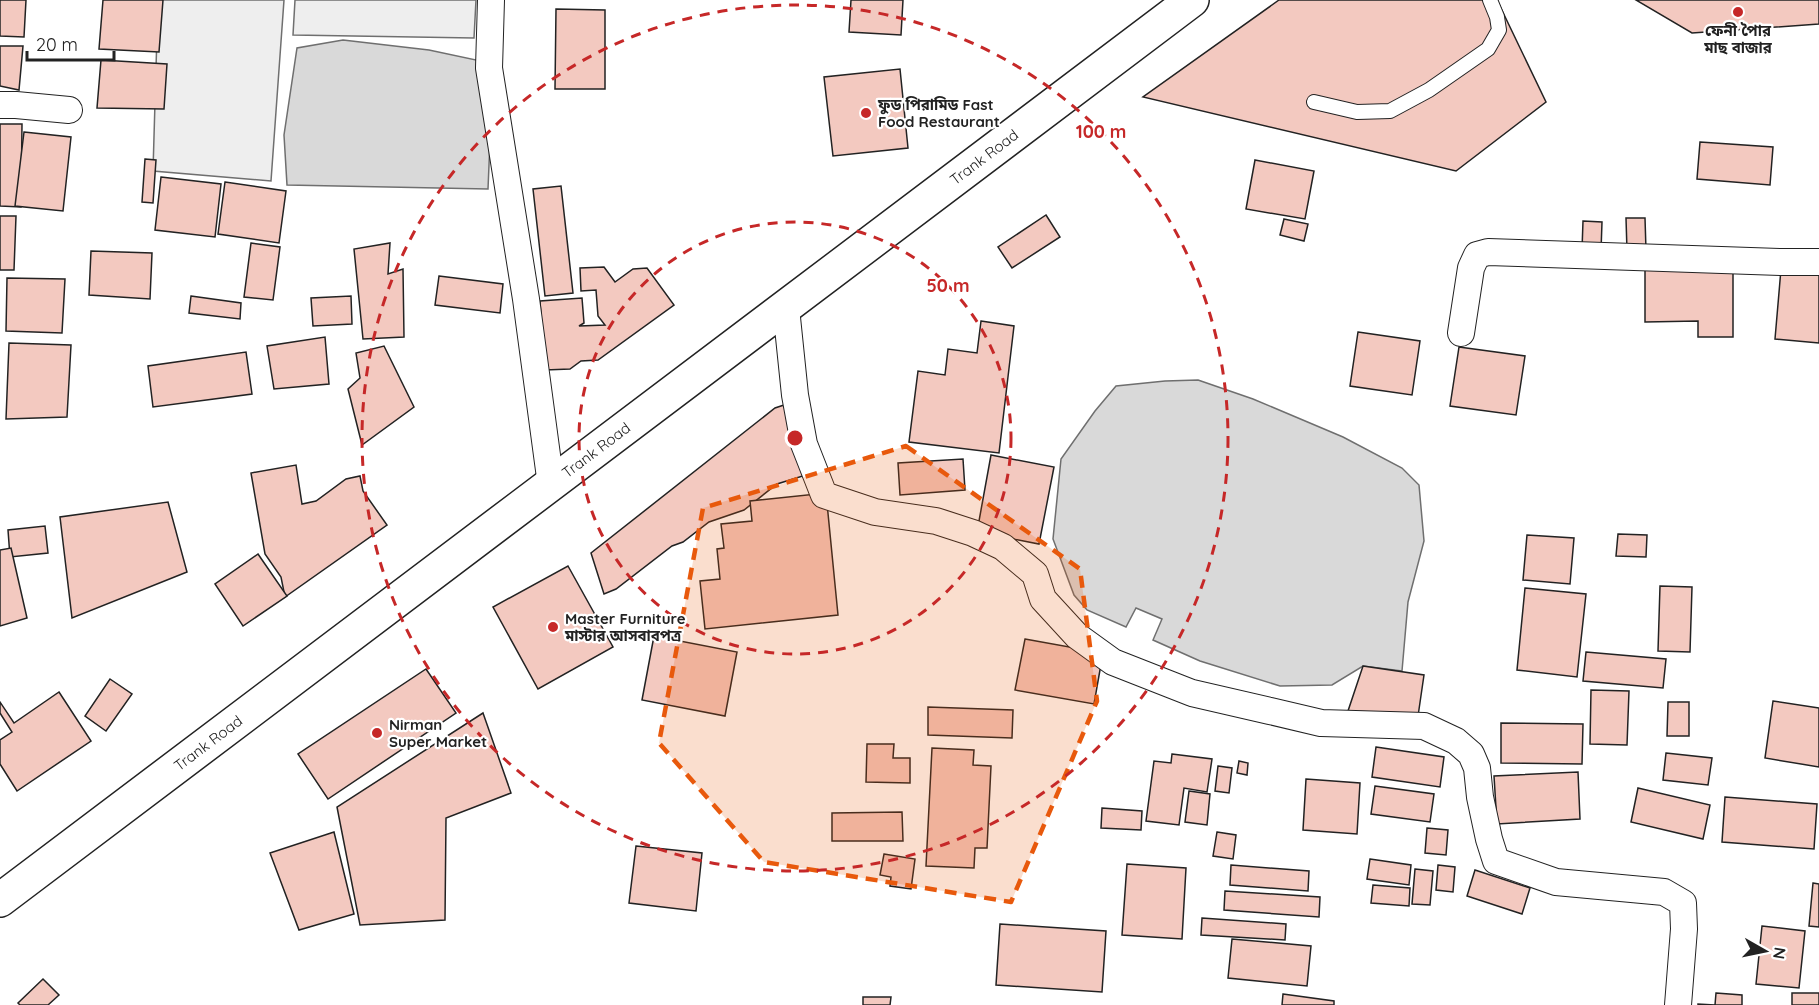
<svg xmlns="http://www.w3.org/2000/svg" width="1819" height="1005" font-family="Quicksand,'Noto Sans Bengali',sans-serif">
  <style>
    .green { fill: #eee; stroke: #6f6f6f; stroke-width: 1.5 }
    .water { fill: #d9d9d9; stroke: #6f6f6f; stroke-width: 1.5 }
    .building { fill: #f3c9c0; stroke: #222; stroke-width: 1.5 }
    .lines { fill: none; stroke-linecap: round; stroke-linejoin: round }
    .service-casing { stroke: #222; stroke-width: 16 }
    .minor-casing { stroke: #222; stroke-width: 28 }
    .secondary-casing { stroke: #222; stroke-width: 36 }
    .service { stroke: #fff; stroke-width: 14 }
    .minor { stroke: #fff; stroke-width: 26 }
    .secondary { stroke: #fff; stroke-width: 33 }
    .marked { fill: #e8590c; fill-opacity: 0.2; stroke: #e8590c; stroke-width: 4.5; stroke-dasharray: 12 8; stroke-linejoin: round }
    .ring { fill: none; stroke: #c62828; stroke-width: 3; stroke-dasharray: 10 8 }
    .poi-dot { fill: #c62828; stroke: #fff; stroke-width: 2 }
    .labels { text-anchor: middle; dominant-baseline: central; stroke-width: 4.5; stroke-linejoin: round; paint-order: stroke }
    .poi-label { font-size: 15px; font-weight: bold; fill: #222; stroke: #fff; text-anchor: start }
    .street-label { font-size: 15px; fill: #222; stroke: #fff }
    .centre { fill: #c62828; stroke: #fff; stroke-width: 3 }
    .ring-label { font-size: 18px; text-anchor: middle; font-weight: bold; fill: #c62828; stroke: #fff; stroke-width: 4.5; stroke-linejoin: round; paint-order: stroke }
  </style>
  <rect width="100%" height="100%" fill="#fff"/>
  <g class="green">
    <path d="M158,0H284L271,181L153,171Z"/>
    <path d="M295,0H476L474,38L293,35Z"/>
  </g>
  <g class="water">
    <path d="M343,40L429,50L481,61L490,141L488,189L287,185L284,135L297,48Z"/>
    <path d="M1198,380L1253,399L1343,437L1402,468L1419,485L1424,541L1408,602L1402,671L1363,666L1332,685L1280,686L1200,661L1153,640L1162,619L1136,608L1126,627L1087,610L1074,595L1053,539L1061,459L1095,411L1116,386L1165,381Z"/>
  </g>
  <g class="building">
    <path d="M0,0H26L24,37L0,36Z"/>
    <path d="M103,0H163L159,52L99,49Z"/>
    <path d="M851,0H903L901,35L849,32Z"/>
    <path d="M1279,0H1497L1546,102L1456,171L1143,97Z"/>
    <path d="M1636,0H1819V24L1692,33Z"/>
    <path d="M556,9L605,10V89H555Z"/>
    <path d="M0,46H23L19,90L0,86Z"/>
    <path d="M101,60L167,64L164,109L97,108Z"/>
    <path d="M900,69L908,148L833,156L824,77Z"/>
    <path d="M0,124H22L21,207L0,206Z"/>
    <path d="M24,132L71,137L63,211L15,206Z"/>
    <path d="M1700,142L1773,147L1770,185L1697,179Z"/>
    <path d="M145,159L156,160L153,203L142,202Z"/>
    <path d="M1255,160L1314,171L1305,219L1246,209Z"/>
    <path d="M161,177L221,184L215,237L155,230Z"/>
    <path d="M225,182L286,191L279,243L218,234Z"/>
    <path d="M561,186L573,293L545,296L533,189Z"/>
    <path d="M1046,215L1060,237L1012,268L998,247Z"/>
    <path d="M0,216H16L14,270H0Z"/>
    <path d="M1626,218H1645L1646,250L1627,251Z"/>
    <path d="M1284,219L1308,224L1304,241L1280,235Z"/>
    <path d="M1583,221L1602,222L1601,251L1582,250Z"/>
    <path d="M251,243L280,247L273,300L244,297Z"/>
    <path d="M390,243L388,274L403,269L404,337L363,339L354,249Z"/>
    <path d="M91,251L152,253L150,299L89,295Z"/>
    <path d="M604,267L615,282L633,269L647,268L674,305L598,360L581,361L570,369L545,370L540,301L582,298L584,323L579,326L605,325L598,316L596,290L581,291L580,268Z"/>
    <path d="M1781,269L1819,272V343L1775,339Z"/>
    <path d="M1645,270H1733V337H1698V321L1645,322Z"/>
    <path d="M439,276L503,284L500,313L435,305Z"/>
    <path d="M7,278L65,279L62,333L6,331Z"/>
    <path d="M191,296L241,303L240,319L189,313Z"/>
    <path d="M351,296L352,324L313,326L311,298Z"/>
    <path d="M981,321L1014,326L999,453L909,442L918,371L945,375L948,349L977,353Z"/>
    <path d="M1358,332L1420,341L1412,395L1350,386Z"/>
    <path d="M325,337L329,384L274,389L267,346Z"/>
    <path d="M9,343L71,345L67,417L6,419Z"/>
    <path d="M384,346L414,407L362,445L348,389L360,378L356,353Z"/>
    <path d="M1459,347L1525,356L1516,415L1450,406Z"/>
    <path d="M246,352L252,394L153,407L148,366Z"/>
    <path d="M784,405L806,475L777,484L744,510L709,522L683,542L672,546L616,589L604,594L591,553L775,408Z"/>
    <path d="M991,455L1054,467L1039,544L977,532Z"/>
    <path d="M963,459L965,490L900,495L898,463Z"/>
    <path d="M296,465L302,504L316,501L346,479L360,476L363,491L387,525L285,597L281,577L265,554L251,473Z"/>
    <path d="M826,493L838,615L705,629L700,581L720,579L717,549L724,548L721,524L752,521L750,501Z"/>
    <path d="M168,502L187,572L72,618L60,517Z"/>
    <path d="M45,526L48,553L10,557L8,530Z"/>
    <path d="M1618,534L1647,535L1646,557L1616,556Z"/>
    <path d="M1527,535L1574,538L1570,584L1523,580Z"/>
    <path d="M11,548L27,618L0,626V550Z"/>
    <path d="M258,554L287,596L243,626L215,584Z"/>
    <path d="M568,566L613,647L538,689L493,607Z"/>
    <path d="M1660,586L1692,587L1690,652L1658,651Z"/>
    <path d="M1525,588L1586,594L1577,677L1517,670Z"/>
    <path d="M654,636L737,652L725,716L642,700Z"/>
    <path d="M1025,639L1103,653L1094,704L1015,690Z"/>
    <path d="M1586,652L1666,659L1663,688L1583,681Z"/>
    <path d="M1363,666L1424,675L1417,723L1348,711Z"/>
    <path d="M426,669L456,713L328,799L298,754Z"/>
    <path d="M110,679L132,694L106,731L85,716Z"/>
    <path d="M1591,690L1629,691L1627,745L1590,744Z"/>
    <path d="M59,692L91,741L17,791L0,764V740L12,732L0,713V702L14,723Z"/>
    <path d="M1773,701L1819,708V767L1765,758Z"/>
    <path d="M1668,702H1689V736H1667Z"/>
    <path d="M928,707L1013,710L1012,738L928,735Z"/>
    <path d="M483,713L511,793L446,818L445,920L360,925L337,807Z"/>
    <path d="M1501,723L1583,724L1582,764L1501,763Z"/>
    <path d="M867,744H894L893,758H910V783L866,782Z"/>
    <path d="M1376,747L1444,757L1440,787L1372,777Z"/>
    <path d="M932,748L974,750L973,765L991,766L987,848H975L974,868L926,866Z"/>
    <path d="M1666,753L1712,758L1708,785L1663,780Z"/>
    <path d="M1172,754L1212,759L1207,792L1184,788L1179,825L1146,821L1154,761L1171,763Z"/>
    <path d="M1239,761L1248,763L1247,775L1237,773Z"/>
    <path d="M1218,766L1232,768L1229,793L1215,791Z"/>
    <path d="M1578,772L1580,819L1497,824L1494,776Z"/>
    <path d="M1306,779L1360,783L1357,834L1303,830Z"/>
    <path d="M1375,786L1434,794L1430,822L1371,814Z"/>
    <path d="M1638,788L1710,805L1703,839L1631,822Z"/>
    <path d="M1189,791L1210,794L1207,825L1185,822Z"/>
    <path d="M1725,797L1817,804L1814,849L1722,842Z"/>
    <path d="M1102,808L1142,811L1141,830L1101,828Z"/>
    <path d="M902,812L903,841H832V813Z"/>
    <path d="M1427,828L1448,830L1446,855L1425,853Z"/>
    <path d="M334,832L354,914L299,930L270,853Z"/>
    <path d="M1217,832L1236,835L1233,859L1213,856Z"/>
    <path d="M636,846L702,853L696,911L629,903Z"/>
    <path d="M884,854L915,859L911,889L890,886L891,877L880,875Z"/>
    <path d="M1370,859L1411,865L1409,885L1367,879Z"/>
    <path d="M1127,864L1186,868L1182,939L1122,935Z"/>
    <path d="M1231,865L1309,871L1308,891L1230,885Z"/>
    <path d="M1438,865L1455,867L1453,892L1436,890Z"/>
    <path d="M1415,869L1433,871L1430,905L1412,904Z"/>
    <path d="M1475,870L1530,888L1522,914L1467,896Z"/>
    <path d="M1813,883L1819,884V927L1809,926Z"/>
    <path d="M1373,885L1410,888L1409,906L1371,903Z"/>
    <path d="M1225,891L1320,897L1319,917L1224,910Z"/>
    <path d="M1202,918L1286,924L1285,940L1201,935Z"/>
    <path d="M1000,924L1106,931L1102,992L996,985Z"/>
    <path d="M1762,926L1805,931L1799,988L1756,984Z"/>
    <path d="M1232,939L1311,946L1307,986L1228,978Z"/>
    <path d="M43,979L59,995L48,1005H20L18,1003Z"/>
    <path d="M1716,993L1742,995V1005H1698V1004L1715,1005Z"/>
    <rect x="1792" y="993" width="27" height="12"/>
    <path d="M1283,994L1334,1001V1005H1282Z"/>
    <path d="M863,997H891L890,1005H863Z"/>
  </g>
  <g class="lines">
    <g class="service-casing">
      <path id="service" d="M1314,102L1357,112L1390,111L1429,90L1488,49L1499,30L1497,17L1490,0"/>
    </g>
    <g class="minor-casing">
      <g id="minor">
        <path d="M491,0L489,68L526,299L551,485"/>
        <path d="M0,105H16L69,110"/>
        <path d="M786,308L795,395L804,444L824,495L875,512L936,521L973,533L1003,547L1035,574L1043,599L1077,636L1113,662L1192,693L1270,711L1321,723L1424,726L1456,741L1471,754L1477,768L1480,797L1489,839L1496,861L1556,882L1664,892L1683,903L1684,929L1678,1005"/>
        <path d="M1461,333L1471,268L1477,255L1488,252L1781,262H1819"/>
      </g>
    </g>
    <g class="secondary-casing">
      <path id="secondary" d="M0,900L1192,0"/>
    </g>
    <use href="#service" class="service"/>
    <use href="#minor" class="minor"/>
    <use href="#secondary" class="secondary"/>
  </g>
  <path class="marked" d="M906,446L1080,569L1097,701L1011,902L764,862L659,743L703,508Z"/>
  <g class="ring">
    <circle cx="795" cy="438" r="216"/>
    <circle cx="795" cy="438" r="433"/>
  </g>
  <g class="poi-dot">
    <circle cx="1738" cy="12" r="6"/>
    <circle cx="866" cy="113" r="6"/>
    <circle cx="553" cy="627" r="6"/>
    <circle cx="377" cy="733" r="6"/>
  </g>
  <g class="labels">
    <g class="poi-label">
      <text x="1738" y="30" text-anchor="middle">ফেনী পৈার<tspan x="1738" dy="17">মাছ বাজার</tspan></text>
      <text x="878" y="104">ফুড পিরামিড Fast<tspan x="878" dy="17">Food Restaurant</tspan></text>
      <text x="565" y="618">Master Furniture<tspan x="565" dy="17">মাস্টার আসবাবপত্র</tspan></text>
      <text x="389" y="724">Nirman<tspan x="389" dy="17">Super Market</tspan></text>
    </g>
    <g class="street-label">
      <text transform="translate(984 157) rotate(-37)">Trank Road</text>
      <text transform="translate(596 450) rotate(-37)">Trank Road</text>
      <text transform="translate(208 743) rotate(-37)">Trank Road</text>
    </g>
  </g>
  <circle cx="795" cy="438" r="9" class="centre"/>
  <g class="ring-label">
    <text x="1101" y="138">100 m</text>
    <text x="948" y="292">50 m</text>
  </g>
  <g transform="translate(1765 951) rotate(99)" stroke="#ffffff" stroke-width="4.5" paint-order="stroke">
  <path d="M0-4.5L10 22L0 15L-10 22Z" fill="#222222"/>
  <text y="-9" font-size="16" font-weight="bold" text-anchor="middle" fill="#222222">N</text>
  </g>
  <path d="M27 51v9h87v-9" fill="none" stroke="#222222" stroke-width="3"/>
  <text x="36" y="51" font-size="18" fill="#222222" stroke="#ffffff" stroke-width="4.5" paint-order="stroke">20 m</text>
</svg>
